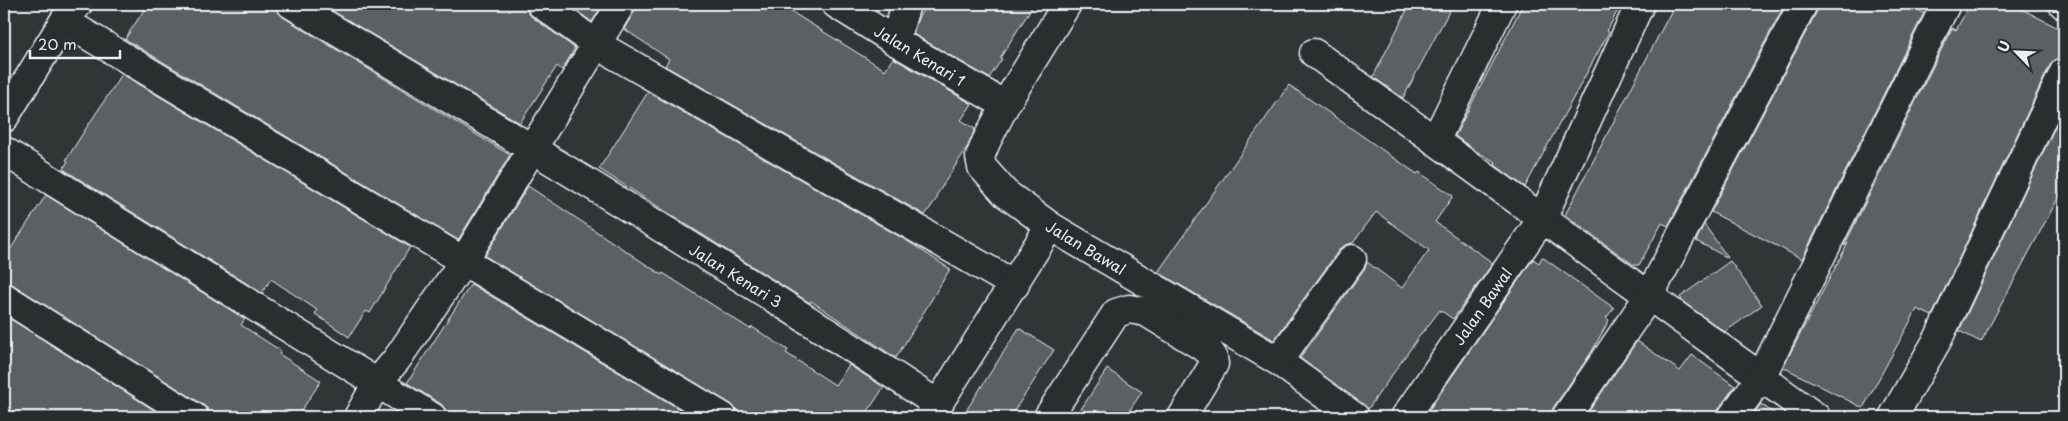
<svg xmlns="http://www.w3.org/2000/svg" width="2068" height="421" font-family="'Playpen Sans',sans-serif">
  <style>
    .building { fill: #5c6063; stroke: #e8f1f8 }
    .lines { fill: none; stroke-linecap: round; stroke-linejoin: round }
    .minor-casing { stroke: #e8f1f8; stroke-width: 31 }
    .minor { stroke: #2a2d2e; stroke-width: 28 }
    .labels { text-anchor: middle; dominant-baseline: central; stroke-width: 4.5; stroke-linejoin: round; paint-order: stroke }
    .street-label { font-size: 15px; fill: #e8f1f8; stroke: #2a2d2e }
  </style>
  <rect width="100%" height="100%" fill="#323536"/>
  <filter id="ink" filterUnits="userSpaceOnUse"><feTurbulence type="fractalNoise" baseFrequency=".02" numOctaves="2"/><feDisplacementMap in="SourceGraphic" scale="10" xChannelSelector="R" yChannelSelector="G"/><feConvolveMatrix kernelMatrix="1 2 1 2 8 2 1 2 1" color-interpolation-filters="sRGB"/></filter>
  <g filter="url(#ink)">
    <g class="building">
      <path d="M148,4H275L277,11L283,17L510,155L458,240L125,39Z"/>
      <path d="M321,4H526L527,11L532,17L575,48L562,70L557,66L520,123Z"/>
      <path d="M567,4H603L592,22Z"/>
      <path d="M637,4H779L885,70L893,58L972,104L961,120L975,129L968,146L936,196L938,197L925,215L665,66L669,59L624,29L634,12Z"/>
      <path d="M927,4H1034L1000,58L1002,59L989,78L913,34L918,18Z"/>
      <path d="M1410,4H1453L1403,98L1373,77Z"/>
      <path d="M1523,4H1621L1607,31L1609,32L1525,187L1495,165L1496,162L1479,153L1455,136Z"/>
      <path d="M1675,4H1785L1668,226L1662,223L1639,265H1634L1565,215Z"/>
      <path d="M1819,4H1906L1924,13L1802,259L1711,212L1817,11Z"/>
      <path d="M1970,4H2012L2064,31V57L2056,59L2050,65L1932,316L1917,309L1863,408L1783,367L1848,243L1844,246L1952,28L1956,30Z"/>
      <path d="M122,74L410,247L370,313L366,311L349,337L315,314L317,310L271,279L262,293L63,169L68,161L66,160L83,133Z"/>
      <path d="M1289,85L1417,174L1419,172L1453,196L1435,222L1493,263L1453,319L1440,310L1424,331H1423L1368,409L1300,358L1365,268L1367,262L1402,288L1429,250L1376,212L1353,243L1345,245L1339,250L1274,340L1158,272Z"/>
      <path d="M648,92L909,242L950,269L896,358L811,301L810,303L599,169Z"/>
      <path d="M2064,108V187L1981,342L1959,331Z"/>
      <path d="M528,186L662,275L663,273L750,329L752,327L788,350L786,353L835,385L849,365L884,387L864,417H739L737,410L731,404L485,256Z"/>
      <path d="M46,195L245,319L241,325L281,351L279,354L321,381L297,417H210L208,409L202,404L12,284L4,282V259Z"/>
      <path d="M1704,224L1728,258L1696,241Z"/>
      <path d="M1542,257L1614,308L1606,318L1609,320L1591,353L1553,408L1551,417H1424L1533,259L1539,263Z"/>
      <path d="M1730,261L1762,305L1725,332L1683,302L1680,297Z"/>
      <path d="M471,284L693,417H448L446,410L441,404L407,383Z"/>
      <path d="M4,315L165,417H4Z"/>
      <path d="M1019,328L1054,350L1032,384L1010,417H962Z"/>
      <path d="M1637,341L1680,371L1692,355L1735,386L1719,408L1717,417H1585Z"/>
      <path d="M1107,369L1142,392L1125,417H1076Z"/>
      <path d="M1761,404L1779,417H1751Z"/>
    </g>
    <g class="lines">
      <g class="minor-casing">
        <g id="minor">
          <path d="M291,4C509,134 727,265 939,405"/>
          <path d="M541,4L596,44L1015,285"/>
          <path d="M836,4L895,41L1005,105"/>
          <path d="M1067,4L1005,105L986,142L980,157L982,167L1005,193L1050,226L1278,361L1355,417"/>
          <path d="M2063,4H2064"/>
          <path d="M64,21L723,417"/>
          <path d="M895,41L906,4"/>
          <path d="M1314,53L1816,417"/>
          <path d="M4,118L64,21L78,4"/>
          <path d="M1435,141L1502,4"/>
          <path d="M4,151L432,417"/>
          <path d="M4,297L194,417"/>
          <path d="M1278,361L1352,259"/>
          <path d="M358,417L377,383L397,359L463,262L621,4"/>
          <path d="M930,417L1050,226"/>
          <path d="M1048,417L1116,313L1129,309L1146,312L1208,350L1213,357L1214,364L1182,417"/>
          <path d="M1405,417L1542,219L1640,4"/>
          <path d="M1566,417L1649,296L1803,4"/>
          <path d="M1732,417L1761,377L1946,4"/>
          <path d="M1893,417L1938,339L2064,72"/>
        </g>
      </g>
      <use href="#minor" class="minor"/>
    </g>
  </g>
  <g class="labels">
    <g class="street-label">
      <text transform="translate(920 55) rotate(31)">Jalan Kenari 1</text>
      <text transform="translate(1086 247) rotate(31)">Jalan Bawal</text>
      <text transform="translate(736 275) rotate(32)">Jalan Kenari 3</text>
      <text transform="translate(1482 306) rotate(-55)">Jalan Bawal</text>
    </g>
  </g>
  <rect width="2068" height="421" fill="none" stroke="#2a2d2e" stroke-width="20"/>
  <rect x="10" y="10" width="2048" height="401" fill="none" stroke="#e8f1f8" stroke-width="2" filter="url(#ink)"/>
  <g transform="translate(2016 52) rotate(294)" stroke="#2a2d2e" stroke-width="4" paint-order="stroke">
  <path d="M0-4L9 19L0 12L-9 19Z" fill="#e8f1f8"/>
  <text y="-8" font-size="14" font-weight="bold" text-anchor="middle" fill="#e8f1f8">U</text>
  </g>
  <path d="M30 50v8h90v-8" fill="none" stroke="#e8f1f8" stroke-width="2.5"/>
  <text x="38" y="50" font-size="15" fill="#e8f1f8" stroke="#2a2d2e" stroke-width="4" paint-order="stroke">20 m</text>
</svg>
